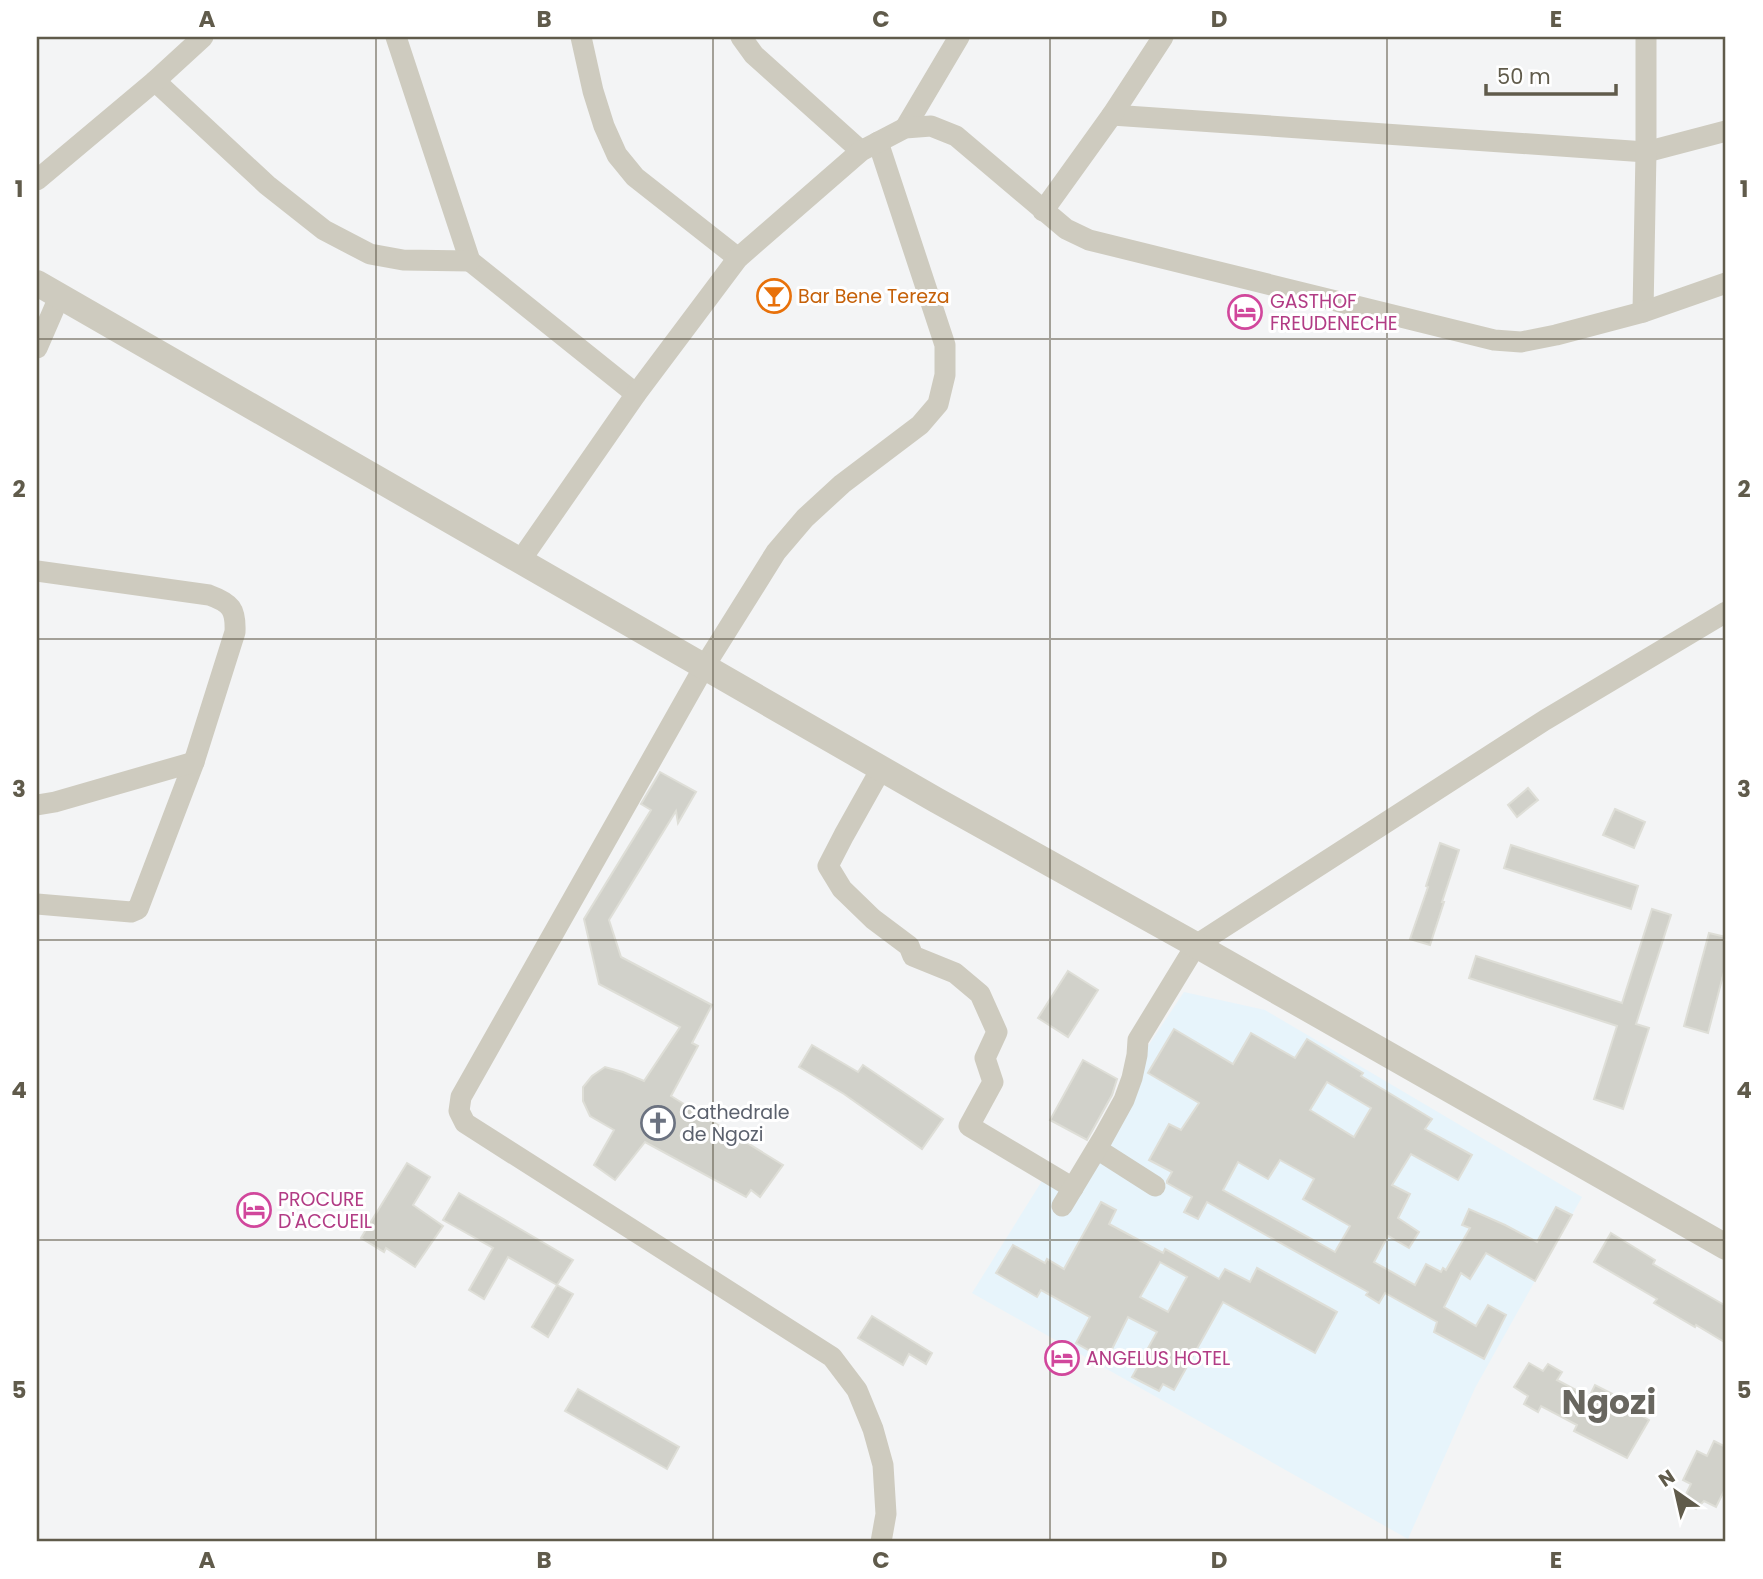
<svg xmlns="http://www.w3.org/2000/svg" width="1763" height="1579" font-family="Poppins,sans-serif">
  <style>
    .medical { fill: #e7f4fb }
    .building { fill: #d1d1ca; stroke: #deded7; stroke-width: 2; fill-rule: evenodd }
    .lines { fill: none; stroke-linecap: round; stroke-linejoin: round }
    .minor { stroke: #cecbbf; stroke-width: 21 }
    .tertiary { stroke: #cecbbf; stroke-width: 26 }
    .grid { fill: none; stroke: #605b4b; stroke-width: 2; stroke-opacity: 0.55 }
    .labels { text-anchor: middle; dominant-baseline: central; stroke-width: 6; stroke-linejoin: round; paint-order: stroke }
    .food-label { font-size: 19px; fill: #c56008; stroke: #fff; text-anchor: start }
    .hotel-label { font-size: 19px; fill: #b23c85; stroke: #fff; text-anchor: start }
    .worship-label { font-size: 19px; fill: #5b616d; stroke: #fff; text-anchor: start }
    .town-label { font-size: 33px; font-weight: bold; fill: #68665f; stroke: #fff }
    .neatline { fill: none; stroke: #605b4b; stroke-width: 2.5 }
    .grid-label { font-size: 23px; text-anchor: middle; font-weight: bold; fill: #605b4b }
  </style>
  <rect width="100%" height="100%" fill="#f3f4f5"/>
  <path class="medical" d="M1184,992L1265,1010L1582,1197L1475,1388L1408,1539L972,1293L1047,1173L1073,1188L1142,1055Z"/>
  <g class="building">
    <path d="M660,772L696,792L678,823L676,811L609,920L621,957L712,1005L692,1043L698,1046L671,1096L783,1165L760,1197L751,1190L746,1197L645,1142L615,1180L594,1165L614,1130L590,1116L583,1101V1087L592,1076L605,1067L623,1072L644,1081L680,1027L599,984L584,919L651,810L641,804Z"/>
    <path d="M1528,788L1538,800L1517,817L1508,805Z"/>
    <path d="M1615,809L1645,822L1634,848L1603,835Z"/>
    <path d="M1440,843L1459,850L1442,902H1444L1430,945L1410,939L1428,887L1426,886Z"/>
    <path d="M1511,845L1638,886L1631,909L1504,868Z"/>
    <path d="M1652,909L1671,915L1636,1024L1649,1028L1623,1109L1594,1099L1617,1026L1469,978L1476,956L1622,1003Z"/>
    <path d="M1709,933L1726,937V964L1708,1033L1684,1026Z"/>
    <path d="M1068,971L1098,990L1068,1037L1038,1018Z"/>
    <path d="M1174,1029L1233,1064L1251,1033L1295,1058L1307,1039L1363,1073L1361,1076L1432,1119L1425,1129L1472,1155L1458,1180L1411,1154L1392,1185L1410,1194L1398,1218L1419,1232L1409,1248L1388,1236L1374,1262L1415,1285L1426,1264L1441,1272L1443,1268L1446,1270L1470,1228L1462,1225L1469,1209L1505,1225L1537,1242L1556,1207L1572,1215L1535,1281L1486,1253L1470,1279L1461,1273L1444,1307L1476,1326L1488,1305L1506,1315L1484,1359L1434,1332L1437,1322L1385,1293L1379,1303L1366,1295L1368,1292L1207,1202L1198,1219L1184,1212L1192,1197L1167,1183V1181L1172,1172L1149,1160L1169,1124L1181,1130L1199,1103L1148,1073ZM1327,1082L1371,1108L1354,1137L1310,1110ZM1280,1160L1314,1179L1303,1199L1350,1226L1335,1252L1223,1190L1238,1162L1268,1179Z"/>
    <path d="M812,1045L858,1072L863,1065L943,1119L922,1149L844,1094L799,1067Z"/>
    <path d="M1083,1060L1117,1079L1112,1095L1087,1140L1050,1120Z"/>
    <path d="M407,1163L430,1177L413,1205L443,1226L415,1267L386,1248L384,1252L361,1238Z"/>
    <path d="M459,1193L573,1260L557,1285L508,1257L484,1299L469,1290L493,1248L443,1220Z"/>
    <path d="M1101,1202L1116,1210L1109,1224L1163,1253L1165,1249L1219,1279L1225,1269L1250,1282L1257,1268L1337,1312L1315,1353L1223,1302L1174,1390L1163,1384L1159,1391L1132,1377L1157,1332L1128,1317L1111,1351L1105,1349L1101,1357L1076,1343L1090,1317L1041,1290L1037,1297L996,1273L1013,1245L1045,1263L1047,1259L1064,1269ZM1160,1262L1187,1277L1168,1312L1140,1297Z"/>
    <path d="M1611,1233L1655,1260L1653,1264L1726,1306V1343L1696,1325L1695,1327L1654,1303L1657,1299L1594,1262Z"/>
    <path d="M557,1285L573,1294L548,1337L532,1327Z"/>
    <path d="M872,1316L932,1353L926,1364L909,1354L903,1365L858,1338Z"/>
    <path d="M1529,1363L1543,1371L1548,1364L1562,1372L1557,1380L1589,1397L1595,1385L1640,1408L1637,1413L1649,1420L1627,1458L1574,1431L1577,1425L1541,1406L1538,1412L1524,1404L1528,1396L1514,1387Z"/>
    <path d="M578,1389L679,1447L667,1469L565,1411Z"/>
    <path d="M1714,1441L1726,1447V1487L1716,1507L1704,1501L1696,1509L1682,1502L1691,1484L1683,1480L1697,1451L1707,1456Z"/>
  </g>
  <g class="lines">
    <g class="minor">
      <path d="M396,37L470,261L636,394"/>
      <path d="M581,37L593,91L604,126L617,155L635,177L738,258"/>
      <path d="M741,37L754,55L861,151"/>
      <path d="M155,81L267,185L324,230L370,254L403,260L470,261"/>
      <path d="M1112,115L1646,152L1726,131"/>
      <path d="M905,128L959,37"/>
      <path d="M878,142L945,345V375L938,404L920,425L842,484L805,518L776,552L704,667L461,1097L459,1111L465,1123L832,1357L857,1390L873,1429L883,1465L886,1514L881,1542"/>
      <path d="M37,180L155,81L203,37"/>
      <path d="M1043,211L1112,115L1163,37"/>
      <path d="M1643,312L1646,152V37"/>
      <path d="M37,348L60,295"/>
      <path d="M520,561L636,394L738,258L861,151L905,128L931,126L956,136L1066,229L1089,240L1494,340L1521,342L1556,335L1643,312L1726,283"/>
      <path d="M37,571L209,595C231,603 236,609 235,632L194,762L138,909L131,912L37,904"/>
      <path d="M881,769L844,835L828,866L842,889L873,919L909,946L913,956L955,973L980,994L997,1032L985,1058L993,1082L969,1126L1073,1188"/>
      <path d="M37,805L55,802L194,762"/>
      <path d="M1097,1149L1155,1186"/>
      <path d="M1062,1206L1103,1138L1124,1100L1132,1078L1137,1055L1138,1040L1196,945L1545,720L1726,612"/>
    </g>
    <path class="tertiary" d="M37,283L936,800L1196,945L1726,1247"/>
  </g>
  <path class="grid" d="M376,37V1542M713,37V1542M1050,37V1542M1387,37V1542M37,339H1726M37,639H1726M37,940H1726M37,1240H1726"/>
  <defs>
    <g id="bar-ring" transform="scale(1.75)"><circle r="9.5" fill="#fff" stroke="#e8710a" stroke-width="1.5"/><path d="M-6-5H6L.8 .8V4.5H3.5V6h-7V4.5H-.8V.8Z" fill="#e8710a"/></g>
    <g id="hotel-ring" transform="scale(1.75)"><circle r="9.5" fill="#fff" stroke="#d1479c" stroke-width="1.5"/><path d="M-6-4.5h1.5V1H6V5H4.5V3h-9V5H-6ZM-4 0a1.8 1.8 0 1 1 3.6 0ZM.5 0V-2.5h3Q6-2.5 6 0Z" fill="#d1479c"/></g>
    <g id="church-ring" transform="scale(1.75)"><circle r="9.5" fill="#fff" stroke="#6b7280" stroke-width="1.5"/><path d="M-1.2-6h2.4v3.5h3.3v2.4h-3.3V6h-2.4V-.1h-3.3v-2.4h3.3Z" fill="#6b7280"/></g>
  </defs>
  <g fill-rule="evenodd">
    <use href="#bar-ring" x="774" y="296"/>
    <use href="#hotel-ring" x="1245" y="312"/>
    <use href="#church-ring" x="658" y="1123"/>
    <use href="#hotel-ring" x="254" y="1210"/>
    <use href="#hotel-ring" x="1062" y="1358"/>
  </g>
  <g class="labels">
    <g class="food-label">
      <text x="798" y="296">Bar Bene Tereza</text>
    </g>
    <g class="hotel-label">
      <text x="1270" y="301">GASTHOF<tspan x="1270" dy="22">FREUDENECHE</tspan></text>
      <text x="278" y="1199">PROCURE<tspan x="278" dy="22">D'ACCUEIL</tspan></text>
      <text x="1086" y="1358">ANGELUS HOTEL</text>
    </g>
    <g class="worship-label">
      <text x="682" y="1112">Cathedrale<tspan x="682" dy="22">de Ngozi</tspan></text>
    </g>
    <g class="town-label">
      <text x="1609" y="1402">Ngozi</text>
    </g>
  </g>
  <rect width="1763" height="1579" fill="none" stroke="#ffffff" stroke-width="77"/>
  <g transform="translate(1676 1492) rotate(326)" stroke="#ffffff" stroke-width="5" paint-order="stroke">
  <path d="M0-5L12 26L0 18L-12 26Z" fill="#605b4b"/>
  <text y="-10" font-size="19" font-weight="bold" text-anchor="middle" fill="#605b4b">N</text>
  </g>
  <path d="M1486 84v10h130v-10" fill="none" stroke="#605b4b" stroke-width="3.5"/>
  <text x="1497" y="84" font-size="21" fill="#605b4b" stroke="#ffffff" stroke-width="5" paint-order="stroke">50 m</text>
  <rect x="38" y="38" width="1686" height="1502" class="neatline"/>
  <g class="grid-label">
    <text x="207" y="27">A</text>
    <text x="544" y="27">B</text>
    <text x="881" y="27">C</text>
    <text x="1219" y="27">D</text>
    <text x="1556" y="27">E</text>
    <text x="19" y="197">1</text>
    <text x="1744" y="197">1</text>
    <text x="19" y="497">2</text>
    <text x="1744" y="497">2</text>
    <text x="19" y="797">3</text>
    <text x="1744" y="797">3</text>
    <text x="19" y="1098">4</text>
    <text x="1744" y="1098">4</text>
    <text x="19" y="1398">5</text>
    <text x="1744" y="1398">5</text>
    <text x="207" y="1568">A</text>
    <text x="544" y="1568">B</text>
    <text x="881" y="1568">C</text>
    <text x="1219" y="1568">D</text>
    <text x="1556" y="1568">E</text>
  </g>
</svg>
